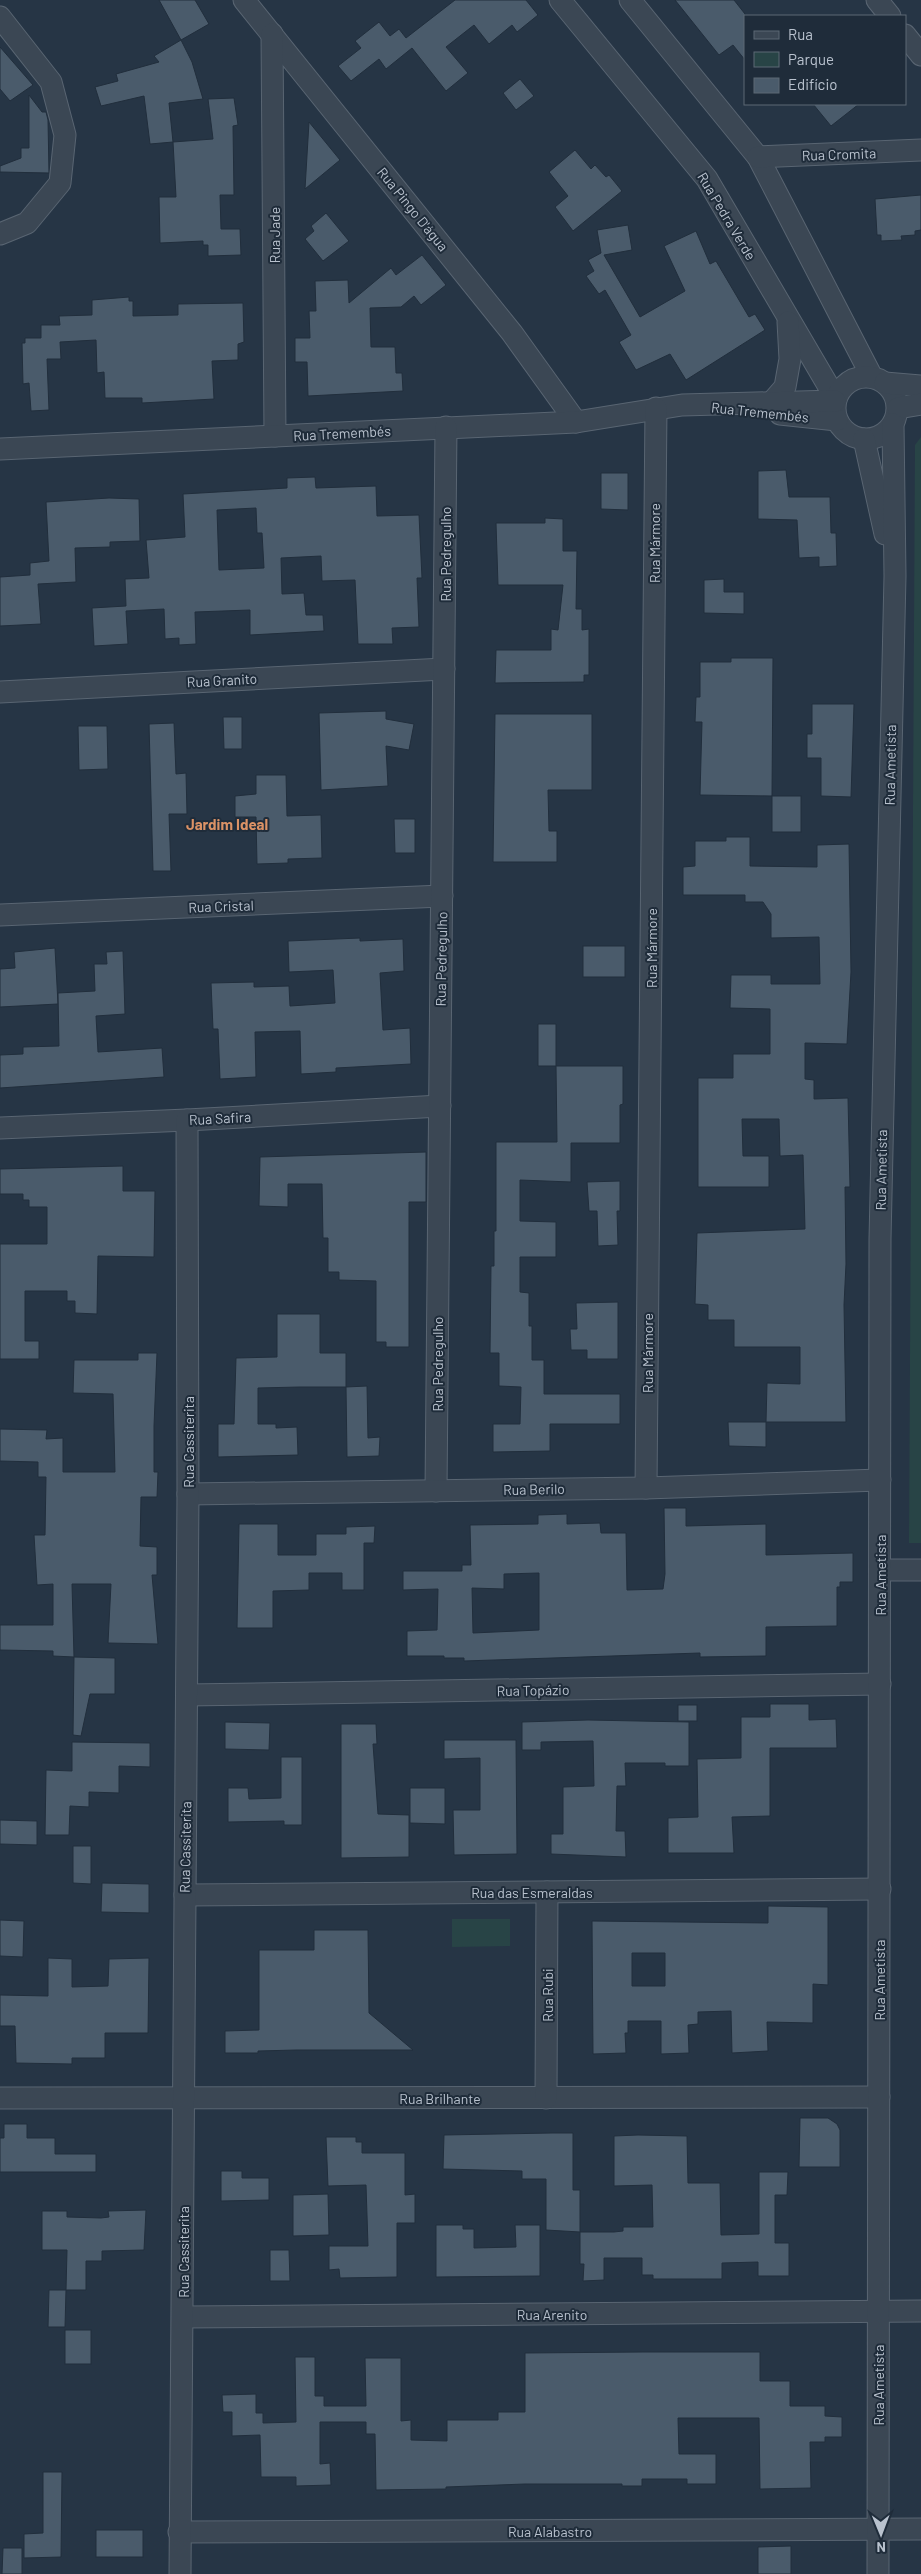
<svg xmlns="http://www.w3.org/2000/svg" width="921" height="2574" font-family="Barlow,sans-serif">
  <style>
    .green { fill: #284446 }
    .building { fill: #4a5b6b; stroke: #212e3c; fill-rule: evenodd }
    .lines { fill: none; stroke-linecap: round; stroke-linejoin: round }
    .minor-casing { stroke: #596572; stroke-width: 23 }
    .minor { stroke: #3b4754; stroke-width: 21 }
    .labels { text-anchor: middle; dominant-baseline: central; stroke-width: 4; stroke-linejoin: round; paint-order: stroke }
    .street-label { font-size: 14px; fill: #b9c2ce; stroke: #1f2c3a }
    .neighbourhood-label { font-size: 15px; font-weight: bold; fill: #db9266; stroke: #1f2c3a }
  </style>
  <rect width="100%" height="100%" fill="#263545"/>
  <g class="green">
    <path d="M921,437V1543H909L915,445Z"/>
    <path d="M452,1919H510V1946L452,1947Z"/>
  </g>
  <g class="building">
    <path d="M159,0H195L209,24L181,40Z"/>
    <path d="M455,0H526L538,15L517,32L512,25L489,44L474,25L446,47L468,73L446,91L412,48L386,69L379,59L351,81L338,66L361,48L355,41L379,22L390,36L399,29L406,38Z"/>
    <path d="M675,0H734L745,14V60L733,45L719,55Z"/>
    <path d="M181,40L192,62L203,99L169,103L173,142L213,139L208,99L234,98L238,125L233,126L234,195H220L221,229H240L241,255L208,256V245H203V241L160,243L159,197H176L173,142L150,144L144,96L101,106L95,87L118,81L116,74L159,62L154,56Z"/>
    <path d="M0,47L33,85L10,101L0,89Z"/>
    <path d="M520,79L534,96L516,110L503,93Z"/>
    <path d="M29,95L42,112H46L48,120L49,173L0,172V166L21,158V148H29Z"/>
    <path d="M813,104H859L831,126Z"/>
    <path d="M309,122L340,160L305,189Z"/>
    <path d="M575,150L591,169L595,165L606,177L609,175L622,191L573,231L555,207L568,196L549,172Z"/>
    <path d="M921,195V230L915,231V235L901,236L902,240L881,241V235H877L875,199Z"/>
    <path d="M326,213L349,241L323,261L305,239L314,231L311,226Z"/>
    <path d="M628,225L632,250L604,255L640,317L685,291L664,246L696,231L710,264L716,261L749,317L755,314L765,330L686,380L670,354L636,370L619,342L631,335L605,290L599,294L586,276L594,271L588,260L601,253L597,230Z"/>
    <path d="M422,255L446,285L421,305L414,296L401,307L370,308L371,347H395L396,373H402L403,391L308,396L307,362H295V338H310L309,311H316L315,281L348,280L349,303L391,268L396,275Z"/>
    <path d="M129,297V301H133V316L178,315V304L243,303L244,342L238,344V360L212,361L214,399L142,403V398H105L104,372L97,373L96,340L60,342L61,359H47L49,410L31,411L29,383L23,384L22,343H25V338H41V325H60L59,316L92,315V300Z"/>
    <path d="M786,470L789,497H830L831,533H836L837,566L819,567V557L799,558L797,520L758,519V471Z"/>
    <path d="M601,473H628V510L601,509Z"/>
    <path d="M315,477L316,488L376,486L377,516L419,515L422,578H417L419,627L392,628L393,644H358L355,580L322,581L321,556L281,558L282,594L304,593L306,615H323L324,631L250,635V610L195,612L196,644L179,645V638L165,639L164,609L126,611L128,644L94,646L92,608L126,606L125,579L149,578L146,540L185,537L183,494L287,488V478ZM256,508L257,533H262L264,568L219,570L217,510Z"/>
    <path d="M109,498L139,499L140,541L110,542V547L75,548L76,582L38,584L41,624L0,626V577L30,575V563L49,561L46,502Z"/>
    <path d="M545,518L563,519V551H577L576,609H582V630L589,629V675H584V682L495,683L496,650H551V629L558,630L563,585H498L496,523H545Z"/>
    <path d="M724,579V592H744V614L704,613V580Z"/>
    <path d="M731,658H773L772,796L700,795L702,722H695L696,697H700V662H731Z"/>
    <path d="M812,704H854L851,797L821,796V758H807V734H812Z"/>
    <path d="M386,711V719L414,724L409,750L386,746L388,786L321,790L319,713Z"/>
    <path d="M495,714H592V790H548L549,831H557V862H493Z"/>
    <path d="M223,717H242V749H224Z"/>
    <path d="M174,723L176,774L186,773L187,814H169L171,871H153L149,724Z"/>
    <path d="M78,726H107L108,769L79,770Z"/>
    <path d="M256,775H286L287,816L321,815L322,858L288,859V863L257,864L256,817H235V796L256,794Z"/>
    <rect x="772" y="796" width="29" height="36"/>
    <path d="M394,819H415V853H395Z"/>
    <path d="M726,837H750V866L817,867V845L849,844L851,972L847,1044L805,1043V1079L814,1080V1099L848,1098L850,1187H845L846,1264L844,1305L846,1422H766L767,1383L800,1384V1347H734V1320H708V1305L695,1304L697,1233L805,1229L803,1155L780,1156L779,1119H742L743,1156H769V1187H698V1078H733V1054H770V1009L730,1008L731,975H771V984H820L819,937L771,938V914L763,902H745V895H683V867L695,866V841H726Z"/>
    <path d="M360,938V941L403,939L404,971L380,973L383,1030L410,1028L411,1064L336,1068V1072L301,1074L300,1031L255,1032L256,1077L220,1079L218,1029H213L211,983L254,982V987L289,986L290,1006L335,1003L333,970L289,972L288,941Z"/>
    <rect x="583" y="946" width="42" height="31"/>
    <path d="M55,948L58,1004L0,1007V969L15,968L14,952Z"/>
    <path d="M123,951L125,1014L96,1016L98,1052L162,1048L164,1077L0,1088V1055L23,1054V1047L59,1046L58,993L95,991L94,964H107L106,952Z"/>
    <path d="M538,1024H556V1066H623V1104L620,1105V1143H571V1182L520,1180V1221L556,1222V1257H520V1292L529,1293V1326H532V1360H544V1394H620V1424H550V1451L493,1452V1424H520L521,1387L499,1386V1353H490L491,1266H494V1231H496V1142H557L556,1066H538Z"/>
    <path d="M426,1152V1202H409V1347H386V1342H376V1281L339,1280V1272H328V1238H323L322,1184H288V1207L259,1206L260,1157Z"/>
    <path d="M123,1166V1191H155L154,1257L98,1256L97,1314L75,1313V1301H67V1291H25V1341H39V1359H0V1244H47V1207H29V1200H23V1194H0V1169Z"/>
    <path d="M620,1181V1211H617L618,1245L598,1246L597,1211H589L587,1182Z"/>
    <path d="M618,1302V1359H587V1350H571L570,1329H577L576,1303Z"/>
    <path d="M277,1314H320V1353H346V1387L367,1386L368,1438L380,1437L379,1456L347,1457L346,1387H299L258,1388V1424H276V1428L297,1427L298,1455L218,1457V1424H234L236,1358L277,1357Z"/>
    <path d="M138,1353H157L154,1426V1472H158L157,1497H141L140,1546L157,1547V1575H152L158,1644L108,1643L111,1584H72L74,1657L53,1656V1651L0,1650V1625H53V1584L37,1585L34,1535H45L46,1477H38V1462L0,1461V1429L47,1430L46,1439L63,1438V1472H115L113,1394L73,1393L74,1360H138Z"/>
    <path d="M728,1422H766V1447L729,1446Z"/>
    <path d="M664,1508H686V1526L766,1524V1555L853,1553V1582H840V1587H837V1626L766,1627V1656L700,1657V1653L464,1661V1658H444V1656H407V1631L437,1630L438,1589L403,1590V1571H462V1565H471L470,1525L538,1524V1515L567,1514V1524L600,1523L601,1533H626L627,1590L663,1589L665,1574ZM539,1573V1630L473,1633L472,1588L504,1589V1574Z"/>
    <path d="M239,1524H278V1555H316V1534H346V1527L375,1526L374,1543H364V1590H342V1573H309V1590L273,1591V1628H237Z"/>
    <path d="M74,1657L115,1658V1694H90L81,1736L73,1735Z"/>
    <path d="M770,1704H809V1720L836,1719L837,1748H770V1816L732,1817L734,1853H668V1818L698,1817L697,1759L741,1758V1717H770Z"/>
    <rect x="678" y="1705" width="19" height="16"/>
    <path d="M588,1720L689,1722V1766H665V1763H625L626,1786H617L616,1831H625L626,1857L551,1854V1834H563V1787L594,1786L593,1741L541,1742V1750H522V1722Z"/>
    <path d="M225,1722L270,1723L269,1750L225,1749Z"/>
    <path d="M341,1724H376L377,1744H373L378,1814L409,1815V1857L341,1858Z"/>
    <path d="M444,1740H516L517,1854L454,1855L453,1810H480V1758L444,1759Z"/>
    <path d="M72,1742L150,1743V1767L119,1766V1793L89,1792V1807L70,1806L69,1835H45L46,1770L72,1771Z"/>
    <path d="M281,1757H302V1825H284V1821L228,1822V1788H248L249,1799L281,1798Z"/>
    <path d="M410,1788H445V1824L410,1823Z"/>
    <path d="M0,1820L37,1821V1845L0,1844Z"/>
    <path d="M73,1846H91V1884L73,1883Z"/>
    <path d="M102,1883L149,1884V1913L101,1912Z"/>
    <path d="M768,1906L828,1907V1985L813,1984V2023L767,2022L768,2051L732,2053L731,2011L698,2012V2024L688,2025L689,2053L661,2054V2021H628V2033H625L626,2053L593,2054L592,1921L768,1923ZM632,1953H665V1986H632Z"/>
    <path d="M0,1920L24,1921L23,1957L0,1956Z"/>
    <path d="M314,1930H368L369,2013L413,2050H296L258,2051V2053H225V2031L259,2030V1950H314Z"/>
    <path d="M48,1958L72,1959V1987L108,1986L109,1959L149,1958L148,2033H105V2058H72V2064L16,2063L15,2026H0V1995L48,1996Z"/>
    <path d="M800,2118H828L837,2124L840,2130V2167H799Z"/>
    <path d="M4,2124H27V2138H55V2154H96V2172H0V2138H4Z"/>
    <path d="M552,2133H573V2190H580V2232L546,2230V2179H522V2171L443,2169L444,2135Z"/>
    <path d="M638,2135L687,2136L688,2183H720L721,2235L759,2234V2172H788L787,2195H775V2243H789V2276H758V2262L722,2263V2279H653V2275H642V2258H604V2280L583,2281L584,2264H580V2232H614L623,2231V2227H653L652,2185L614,2186V2136Z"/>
    <path d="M326,2137H356V2142H362V2153H405V2195L415,2194V2223H397V2277L340,2278L339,2269L329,2270V2246H368L366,2185L328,2186Z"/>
    <path d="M221,2171H242V2178H269V2200L221,2201Z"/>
    <path d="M328,2194L329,2235L293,2236V2195Z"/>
    <path d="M146,2210L144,2250L102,2251V2261H86V2290H66L67,2250H42V2211H67V2217L101,2218L109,2217L108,2211Z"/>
    <path d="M436,2225H463V2229H474V2248L516,2247L515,2225H540V2276L436,2277Z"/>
    <path d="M270,2250H289L290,2281H270Z"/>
    <path d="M49,2290H66L65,2327H48Z"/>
    <rect x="65" y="2330" width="26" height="34"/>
    <path d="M642,2352H760V2381H790V2406H825V2416L842,2417V2437H825V2442H810L811,2488L760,2489L759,2418H678L679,2454H716V2484H687V2479H642V2486H622V2484H525L446,2487V2489L376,2490L375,2434H366V2422H320V2464L330,2463L331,2485L296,2486V2477H261L260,2435L232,2436V2412H223L222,2395L256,2394V2413H263V2423L296,2422L295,2357H315V2396H324V2406H366L365,2358H401V2421L411,2420V2440L447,2441V2420H498V2412H525V2353Z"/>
    <path d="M43,2472H62L61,2557L24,2558V2534L43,2533Z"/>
    <rect x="96" y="2530" width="47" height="27"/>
    <path d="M791,2546V2574H758V2547Z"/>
    <path d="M3,2548H22V2574H2Z"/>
  </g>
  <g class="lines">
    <g class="minor-casing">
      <g id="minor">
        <path d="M244,0L512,333L576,422"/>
        <path d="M560,0L707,179L836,399"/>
        <path d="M630,0L758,157L872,377"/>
        <path d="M877,0L890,16"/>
        <path d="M0,17L51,82L65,135L60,183L27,223L0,234"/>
        <path d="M272,34L275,436"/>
        <path d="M905,35L921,55"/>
        <path d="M758,157L921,150"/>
        <circle cx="866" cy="408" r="31"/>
        <path d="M885,383L921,386"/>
        <path d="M771,403L785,387L790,359L788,322"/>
        <path d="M898,408L921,404"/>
        <path d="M780,414L837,420"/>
        <path d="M864,439L885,534"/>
        <path d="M0,449L576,422L682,405L835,401"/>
        <path d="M0,692L444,669"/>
        <path d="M0,915L442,896"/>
        <path d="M0,1128L187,1120L440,1106"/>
        <path d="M646,1488L656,408"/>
        <path d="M436,1491L446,427"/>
        <path d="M188,1494L646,1488L880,1480"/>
        <path d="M880,1570H921"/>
        <path d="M187,1695L880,1684"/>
        <path d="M185,1895L880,1889"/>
        <path d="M0,2098L879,2097"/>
        <path d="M546,2098L547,1892"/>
        <path d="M183,2317L921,2311"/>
        <path d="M179,2532L921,2529"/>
        <path d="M180,2574L188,1494L187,1120"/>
        <path d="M878,2574L880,1239L895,576L893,424"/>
      </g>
    </g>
    <use href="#minor" class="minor"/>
  </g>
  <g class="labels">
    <g class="street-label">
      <text transform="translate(839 154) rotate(-2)">Rua Cromita</text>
      <text transform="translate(413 209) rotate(51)">Rua Pingo D'água</text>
      <text transform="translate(727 216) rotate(59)">Rua Pedra Verde</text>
      <text transform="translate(274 235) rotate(-90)">Rua Jade</text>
      <text transform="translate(760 412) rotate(6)">Rua Tremembés</text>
      <text transform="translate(342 433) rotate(-3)">Rua Tremembés</text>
      <text transform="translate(654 543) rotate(-90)">Rua Mármore</text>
      <text transform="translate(445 554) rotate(-90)">Rua Pedregulho</text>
      <text transform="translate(222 680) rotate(-3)">Rua Granito</text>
      <text transform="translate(890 765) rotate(-89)">Rua Ametista</text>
      <text transform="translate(221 906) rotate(-2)">Rua Cristal</text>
      <text transform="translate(651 948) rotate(-90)">Rua Mármore</text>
      <text transform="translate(441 959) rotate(-89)">Rua Pedregulho</text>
      <text transform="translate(220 1118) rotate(-3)">Rua Safira</text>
      <text transform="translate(881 1170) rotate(-89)">Rua Ametista</text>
      <text transform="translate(647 1353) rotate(-90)">Rua Mármore</text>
      <text transform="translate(437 1364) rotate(-90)">Rua Pedregulho</text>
      <text transform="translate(188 1442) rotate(-90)">Rua Cassiterita</text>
      <text transform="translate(534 1489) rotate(-1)">Rua Berilo</text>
      <text transform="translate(880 1575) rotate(-90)">Rua Ametista</text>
      <text transform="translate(533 1690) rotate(-1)">Rua Topázio</text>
      <text transform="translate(185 1847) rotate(-89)">Rua Cassiterita</text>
      <text x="532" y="1892">Rua das Esmeraldas</text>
      <text transform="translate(879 1980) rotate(-90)">Rua Ametista</text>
      <text transform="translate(547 1995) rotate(-90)">Rua Rubi</text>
      <text x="440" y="2098">Rua Brilhante</text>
      <text transform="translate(183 2252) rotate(-90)">Rua Cassiterita</text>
      <text x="552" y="2314">Rua Arenito</text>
      <text transform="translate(878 2385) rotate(-90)">Rua Ametista</text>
      <text x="550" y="2531">Rua Alabastro</text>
    </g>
    <g class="neighbourhood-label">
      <text x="227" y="824">Jardim Ideal</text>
    </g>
  </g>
  <rect x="744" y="15" width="162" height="90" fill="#1f2c3a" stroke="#5d6875"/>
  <rect x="754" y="31" width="25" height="8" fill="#3b4754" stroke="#5d6875"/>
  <text x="788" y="40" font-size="15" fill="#b9c2ce">Rua</text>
  <rect x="754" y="52" width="25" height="15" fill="#284446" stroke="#5d6875"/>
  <text x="788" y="65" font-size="15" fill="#b9c2ce">Parque</text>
  <rect x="754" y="78" width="25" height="15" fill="#4a5b6b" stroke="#5d6875"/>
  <text x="788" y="90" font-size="15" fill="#b9c2ce">Edifício</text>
  <g transform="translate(881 2534) rotate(179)" stroke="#1f2c3a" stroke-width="4" paint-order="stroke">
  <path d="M0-4L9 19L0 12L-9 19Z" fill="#b9c2ce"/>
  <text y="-8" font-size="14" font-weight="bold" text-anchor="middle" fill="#b9c2ce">N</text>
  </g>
</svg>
